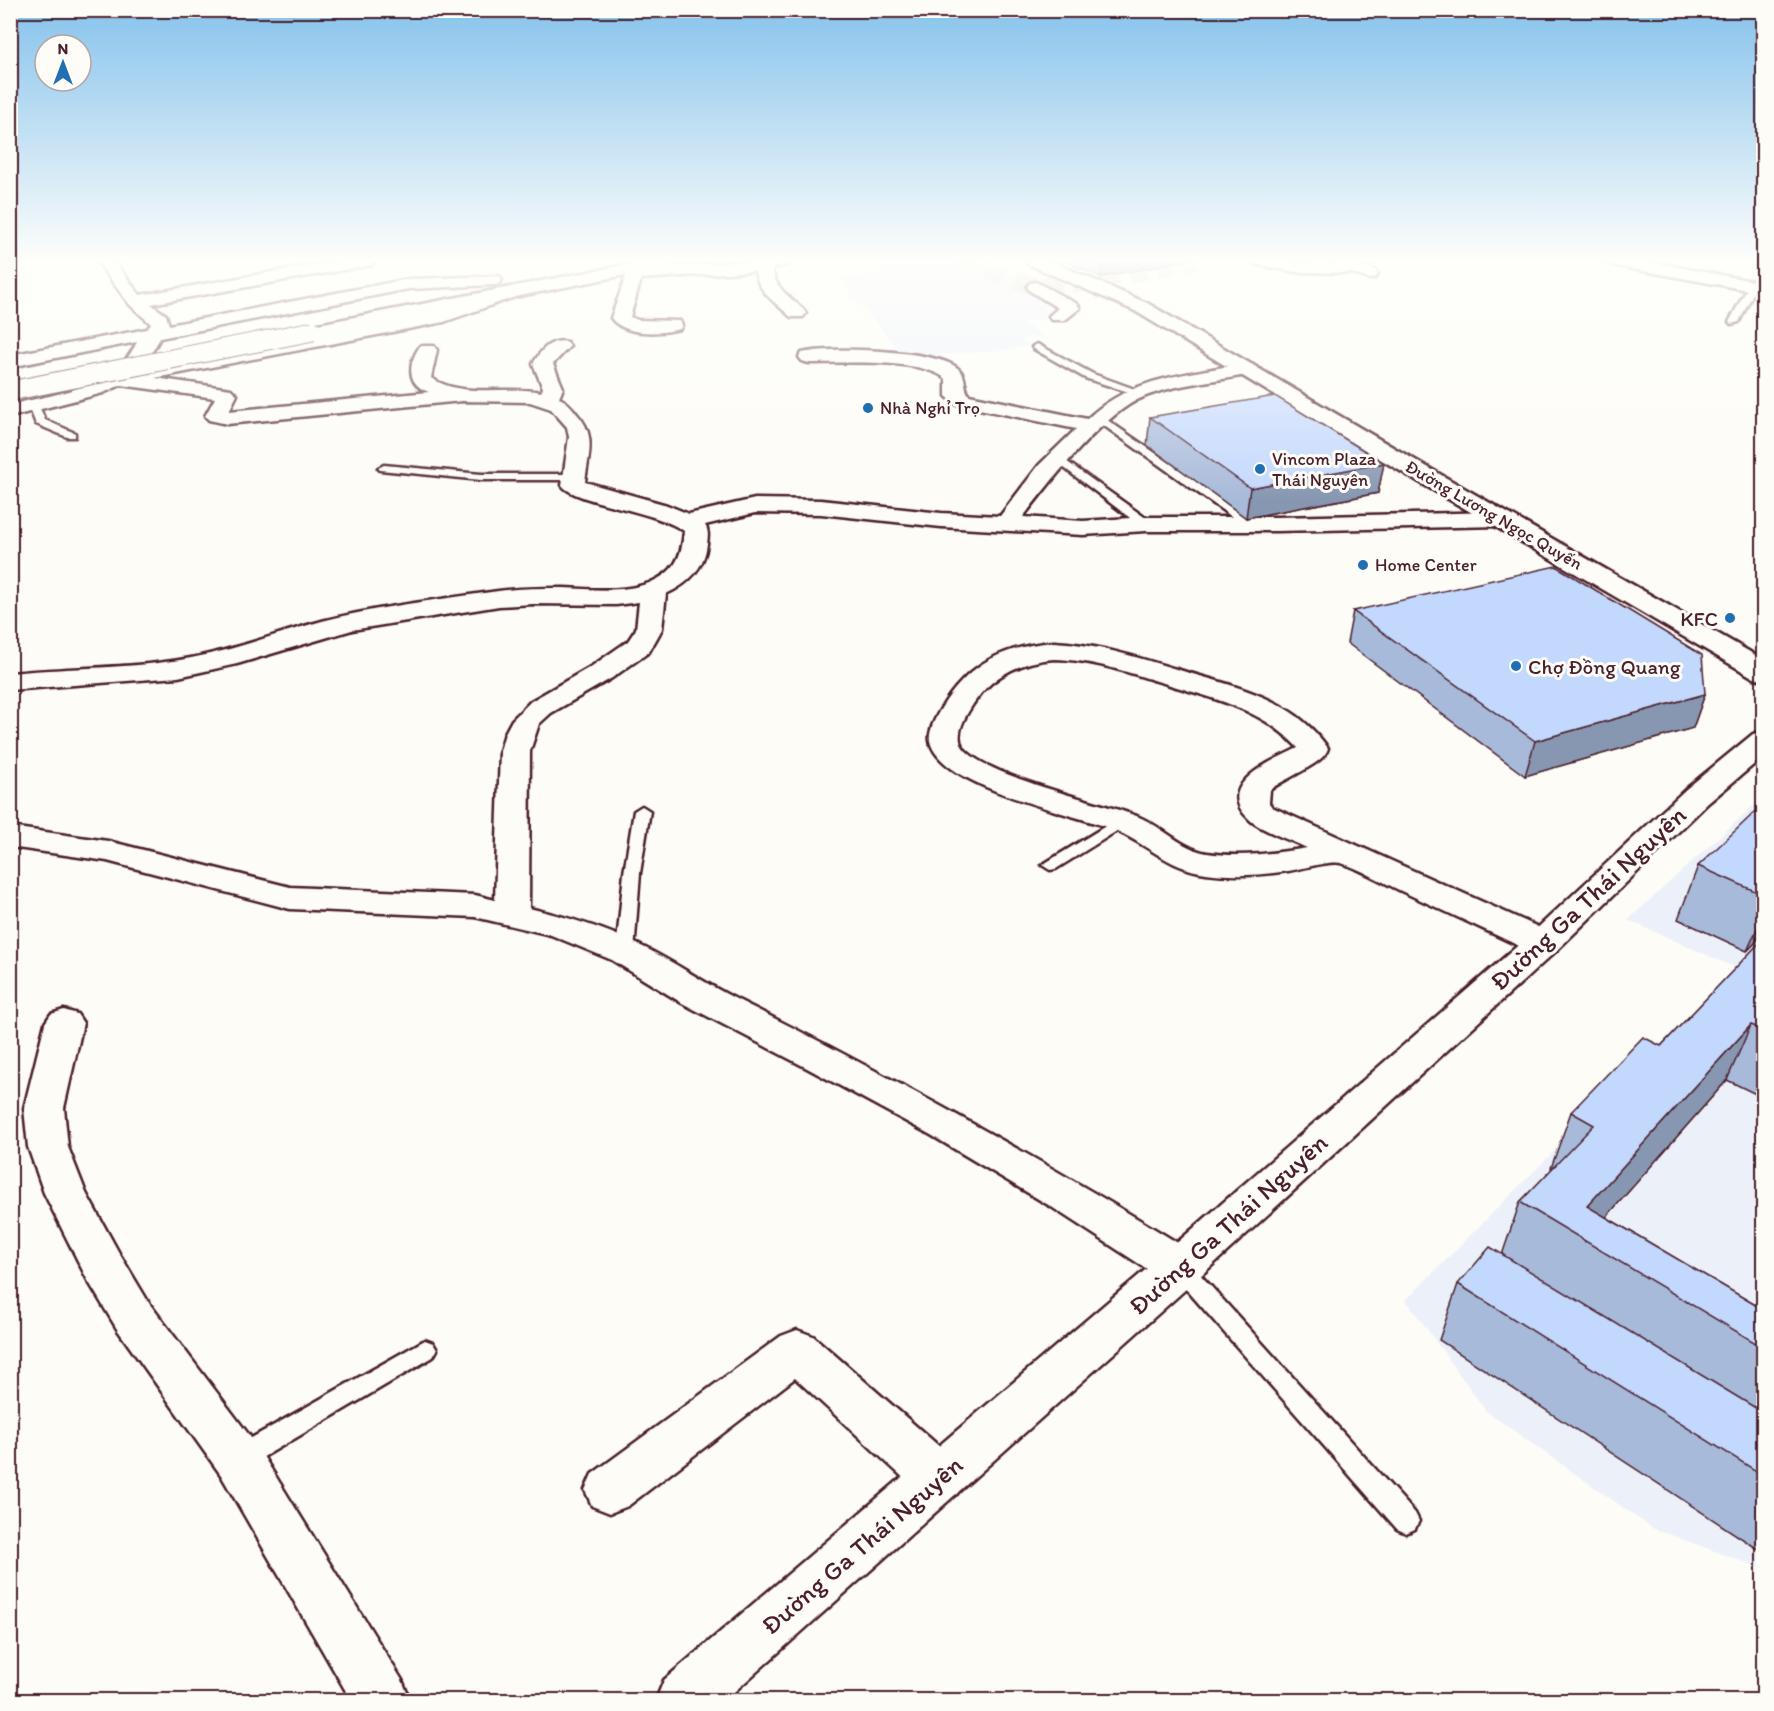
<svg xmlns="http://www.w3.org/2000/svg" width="1774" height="1711" font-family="Itim,sans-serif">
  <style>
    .built { fill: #ecf1f9 }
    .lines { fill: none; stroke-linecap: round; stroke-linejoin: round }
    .street-tunnel { stroke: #d9d0ce; stroke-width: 19; stroke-dasharray: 19 10; stroke-linecap: butt }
    .lane-casing { stroke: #4a1f2b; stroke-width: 5 }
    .street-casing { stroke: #4a1f2b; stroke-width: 5 }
    .secondary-casing { stroke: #4a1f2b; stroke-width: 5 }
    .lane { fill: #fdfcf7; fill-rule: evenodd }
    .street { fill: #fdfcf7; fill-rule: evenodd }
    .secondary { fill: #fdfcf7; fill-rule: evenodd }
    .secondary-bridge-casing { stroke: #4a1f2b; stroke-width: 21; stroke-linecap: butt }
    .secondary-bridge { stroke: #fdfcf7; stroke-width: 19 }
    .wall { fill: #a8bada; stroke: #4a1f2b; stroke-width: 1.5 }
    .shaded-wall { fill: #8897b1; stroke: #4a1f2b; stroke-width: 1.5 }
    .building { fill: #c3d8fd; stroke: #4a1f2b; stroke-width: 1.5 }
    .poi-dot { fill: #1f6fb2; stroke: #fdfcf7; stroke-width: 2 }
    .labels { text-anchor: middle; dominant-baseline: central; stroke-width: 6; stroke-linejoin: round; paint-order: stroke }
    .far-poi-label { font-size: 18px; fill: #4a1f2b; stroke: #fdfcf7; text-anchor: start }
    .far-street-label { font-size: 18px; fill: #4a1f2b; stroke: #fdfcf7 }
    .poi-label { font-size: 21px; fill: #4a1f2b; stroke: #fdfcf7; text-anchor: end }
    .near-street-label { font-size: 26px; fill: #4a1f2b; stroke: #fdfcf7 }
  </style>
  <rect width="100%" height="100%" fill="#fdfcf7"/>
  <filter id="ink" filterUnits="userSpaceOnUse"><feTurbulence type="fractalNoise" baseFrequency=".0167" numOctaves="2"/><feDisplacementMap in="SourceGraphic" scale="12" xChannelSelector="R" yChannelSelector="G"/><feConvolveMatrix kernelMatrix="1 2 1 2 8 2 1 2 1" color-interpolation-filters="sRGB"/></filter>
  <g filter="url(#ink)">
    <g class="built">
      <path d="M869,260H972L1038,284L1066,280L1074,284L1046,289L1083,313L1056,318L1021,321L1044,336L1021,339L1030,346L994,351L905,357L838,278L882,274Z"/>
      <path d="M1763,797V1569L1652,1528L1486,1411L1406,1300L1736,968L1628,920Z"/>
    </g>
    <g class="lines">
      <path class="street-tunnel" d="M960,260L1036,287L1085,282L1197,260"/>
      <g class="lane-casing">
        <g id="lane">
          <path d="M1752,284L1756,287L1739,322L1731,324L1729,322L1748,287Z"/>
          <path d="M1037,344L1093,374L1143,392L1138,395L1085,378L1034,349L1032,347Z"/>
          <path d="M33,401L38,404L45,420L75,433V437H67L36,424L28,404Z"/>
          <path d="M1100,415L1254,521V527H1246L1096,420V416Z"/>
          <path d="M1059,456L1150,521V527H1142L1055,461V457Z"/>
          <path d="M384,465L481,474H573L579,477L573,480H481L380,470L378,468Z"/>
          <path d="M642,806L650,811L640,873L634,952L631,956H619L616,952L624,873L634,811Z"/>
          <path d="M1122,816L1130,821L1128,824L1056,869L1050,870L1042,865Z"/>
          <path d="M1180,1258L1188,1261L1415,1513L1419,1521L1415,1529L1406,1533L1397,1529L1172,1273L1169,1267L1172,1261Z"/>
          <path d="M425,1340L433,1343L437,1350L433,1357L248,1466L239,1469L230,1466L227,1458L230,1450Z"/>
        </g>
      </g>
      <g class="street-casing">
        <g id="street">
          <path d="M96,260H113L140,295L342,260L374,261L372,265L366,266L151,304L166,315L169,325L409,279L499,276L502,280L499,284L493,285L409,289L160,338L147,361L133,375L141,376L139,373L142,369L149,367L440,311L503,289H515L518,293L515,297L444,322L155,378L231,389L237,395L229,411L429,392C406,385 408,363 420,346H434L437,350L431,378C463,399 506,385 541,392L543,388L533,364C540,351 551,338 567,342L570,346L553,364L563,388L559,398C567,401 572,407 577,414C597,435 588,456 585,482L667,505L689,514L755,499L821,500L941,513L1000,516L1039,465L1076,429L955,404L946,396V379C922,358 841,363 809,363L802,361L799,357L802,353C831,346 926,350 953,365C969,374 962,385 969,395L1087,419C1130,377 1190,374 1246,363L1253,365L1256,369L1253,373L1246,375C1211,382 1161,385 1130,404C1091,429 1051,481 1023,517L1083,521L1146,517H1277L1500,512L1508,514L1512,519L1508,524L1500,526L1277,531H1146L1083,535L941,527L821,514L755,513L705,525C709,531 708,537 707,544C704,569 688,584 666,594L662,629L649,652L612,678L551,713L539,724L530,751L529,908C566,917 602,927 637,944C672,960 705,984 740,1001C896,1079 1047,1163 1196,1254L1202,1267L1196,1280L1180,1285L1164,1280L1050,1206L931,1135L807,1068L682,1003L612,960L551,935L475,917L290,909L107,861L10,847V827L108,841L290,887L475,895L495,900L500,751L505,733L512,720L531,701L592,666L628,641L636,629L639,602L616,605L533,604L499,606L352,630L237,664L178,677L10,690V673C70,667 132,669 191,658C235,650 278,633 322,621C377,607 434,600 491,592C515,588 539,588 563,588C592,589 622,593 649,583C674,573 682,558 684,531C655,510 574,503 562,485L569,437L567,427L551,409L530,402L462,401L227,424L209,420L205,416L215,398L121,385L103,393L10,417V405C56,393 115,389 137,342L10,367V355L147,329L151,324L130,305Z"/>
          <path d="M760,260H791L789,264L772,268C774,288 790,297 803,309L806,313L803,317H791C776,303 758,292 755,271L641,279L630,317L638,320L680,321L682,325L680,329C660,334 624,336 611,318L628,270Z"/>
          <path d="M1252,260L1355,263L1375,270L1378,274L1375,278L1369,279L1352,273L1296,272L1254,264Z"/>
          <path d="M1603,260H1639L1764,283V293L1611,265Z"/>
          <path d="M1036,282L1077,304L1080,308L1065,320H1051L1049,316L1058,308L1030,291L1027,287L1030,283Z"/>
          <path d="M1054,642C1096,644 1136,657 1176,669C1232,686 1292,696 1328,748C1325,764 1284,778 1270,790L1269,803L1272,807L1556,935L1561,943L1556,951L1543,954L1530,951C1487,931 1443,910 1399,890C1380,881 1361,869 1341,863C1330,860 1301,869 1288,871C1261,875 1233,877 1206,873C1166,868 1145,841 1109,828C1069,812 940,787 930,741C927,725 950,693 961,682C985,655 1019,645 1054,642ZM1054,659C1094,660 1129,673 1167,684C1214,699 1263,709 1298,748C1272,761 1212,785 1249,819C1258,829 1293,841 1307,848C1275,853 1240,858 1207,853C1182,849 1163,827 1139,817C1101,801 982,777 962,746C954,733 968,711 976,700C994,674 1024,661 1054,659Z"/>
          <path d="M64,1010L77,1014L83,1023L64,1108L68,1147L86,1193L119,1253L149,1303L255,1443L402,1680L410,1700H351L221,1475L117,1329L87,1279L44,1193L28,1147L24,1108L45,1023L51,1014Z"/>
          <path d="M797,1330L813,1336L957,1462L964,1478L957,1494L939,1501L921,1494L795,1378L628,1506L610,1513L592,1506L585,1490L592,1474L781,1336Z"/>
        </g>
      </g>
      <g class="secondary-casing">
        <g id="secondary">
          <path d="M650,260H684L676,265L313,337L306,335L304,331L306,327L313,325Z"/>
          <path d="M1026,260H1048L1147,303L1396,449L1764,660V680L1754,678L1380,459L1135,311L1028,264Z"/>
          <path d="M1764,731V756L1708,803L1556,951L1196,1280L725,1700H656L664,1680L1164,1254L1530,935L1686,789L1753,734Z"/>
        </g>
      </g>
      <use href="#lane" class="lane"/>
      <use href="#street" class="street"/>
      <use href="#secondary" class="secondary"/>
      <g class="secondary-bridge-casing">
        <path id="secondary-bridge" d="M10,391L313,331"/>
      </g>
      <use href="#secondary-bridge" class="secondary-bridge"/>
    </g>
    <g class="wall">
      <path d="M1062,260H1187L1101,277Z"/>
      <path d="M1150,417L1384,463L1378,493L1246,518L1147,445Z"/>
      <path d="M1353,611L1705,694L1693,728L1525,776L1347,643Z"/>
      <path d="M1764,815V934L1747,951L1678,919L1698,866Z"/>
      <path d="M1764,938V1098L1727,1080L1606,1217L1764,1310V1553L1439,1340L1458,1284L1502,1255L1520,1202L1552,1169L1551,1168L1571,1112L1661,1046Z"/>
    </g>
    <g class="shaded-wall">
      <path d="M1102,260H1187L1101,277Z"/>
      <path d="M1384,463L1378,493L1246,518L1250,488Z"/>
      <path d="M1705,694L1693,728L1525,776L1535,741Z"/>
      <path d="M1764,913V934L1747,951Z"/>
      <path d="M1751,1025L1727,1080L1585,1241L1587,1206Z"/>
    </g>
    <g class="building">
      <path d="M1275,396L1384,463L1250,488L1150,417Z"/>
      <path d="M1556,566L1702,655L1705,694L1535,741L1353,611Z"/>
      <path d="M1755,812L1764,815V895L1698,866Z"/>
      <path d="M1764,938V1030L1751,1025L1587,1206L1764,1310V1348L1520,1202L1594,1125L1571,1112L1643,1037L1661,1046Z"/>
      <path d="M1490,1247L1764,1413V1476L1458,1284Z"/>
    </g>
  </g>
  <linearGradient id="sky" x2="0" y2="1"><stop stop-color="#85c2ec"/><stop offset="0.52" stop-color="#fefefb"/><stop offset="1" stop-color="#fefefb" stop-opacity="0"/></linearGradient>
  <rect width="1774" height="500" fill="url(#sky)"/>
  <g class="poi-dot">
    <circle cx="868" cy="408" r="6"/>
    <circle cx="1260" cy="469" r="6"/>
    <circle cx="1363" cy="565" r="6"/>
    <circle cx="1730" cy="618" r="6"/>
    <circle cx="1516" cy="666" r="6"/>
  </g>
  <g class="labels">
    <g class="far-poi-label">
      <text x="880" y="408">Nhà Nghỉ Trọ</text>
      <text x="1272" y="459">Vincom Plaza<tspan x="1272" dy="21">Thái Nguyên</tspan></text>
      <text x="1375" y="565">Home Center</text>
    </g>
    <g class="far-street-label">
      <text transform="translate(1494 515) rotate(30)">Đường Lương Ngọc Quyến</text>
    </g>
    <g class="poi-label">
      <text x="1718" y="618">KFC</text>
      <text x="1528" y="666" text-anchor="start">Chợ Đồng Quang</text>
    </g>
    <g class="near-street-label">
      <text transform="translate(1588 898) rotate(-43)">Đường Ga Thái Nguyên</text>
      <text transform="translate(1228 1224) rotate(-42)">Đường Ga Thái Nguyên</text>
      <text transform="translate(862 1545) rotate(-41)">Đường Ga Thái Nguyên</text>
    </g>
  </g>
  <rect width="1774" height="1711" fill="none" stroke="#fdfcf7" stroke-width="36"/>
  <rect x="18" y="18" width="1738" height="1675" fill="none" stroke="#4a1f2b" stroke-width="2" filter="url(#ink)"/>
  <g transform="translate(63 63)"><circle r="28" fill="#fdfcf7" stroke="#b5a4a5" stroke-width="1.5"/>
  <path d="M0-4.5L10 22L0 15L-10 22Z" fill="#1f6fb2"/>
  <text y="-9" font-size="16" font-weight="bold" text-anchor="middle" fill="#4a1f2b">N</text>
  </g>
</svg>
